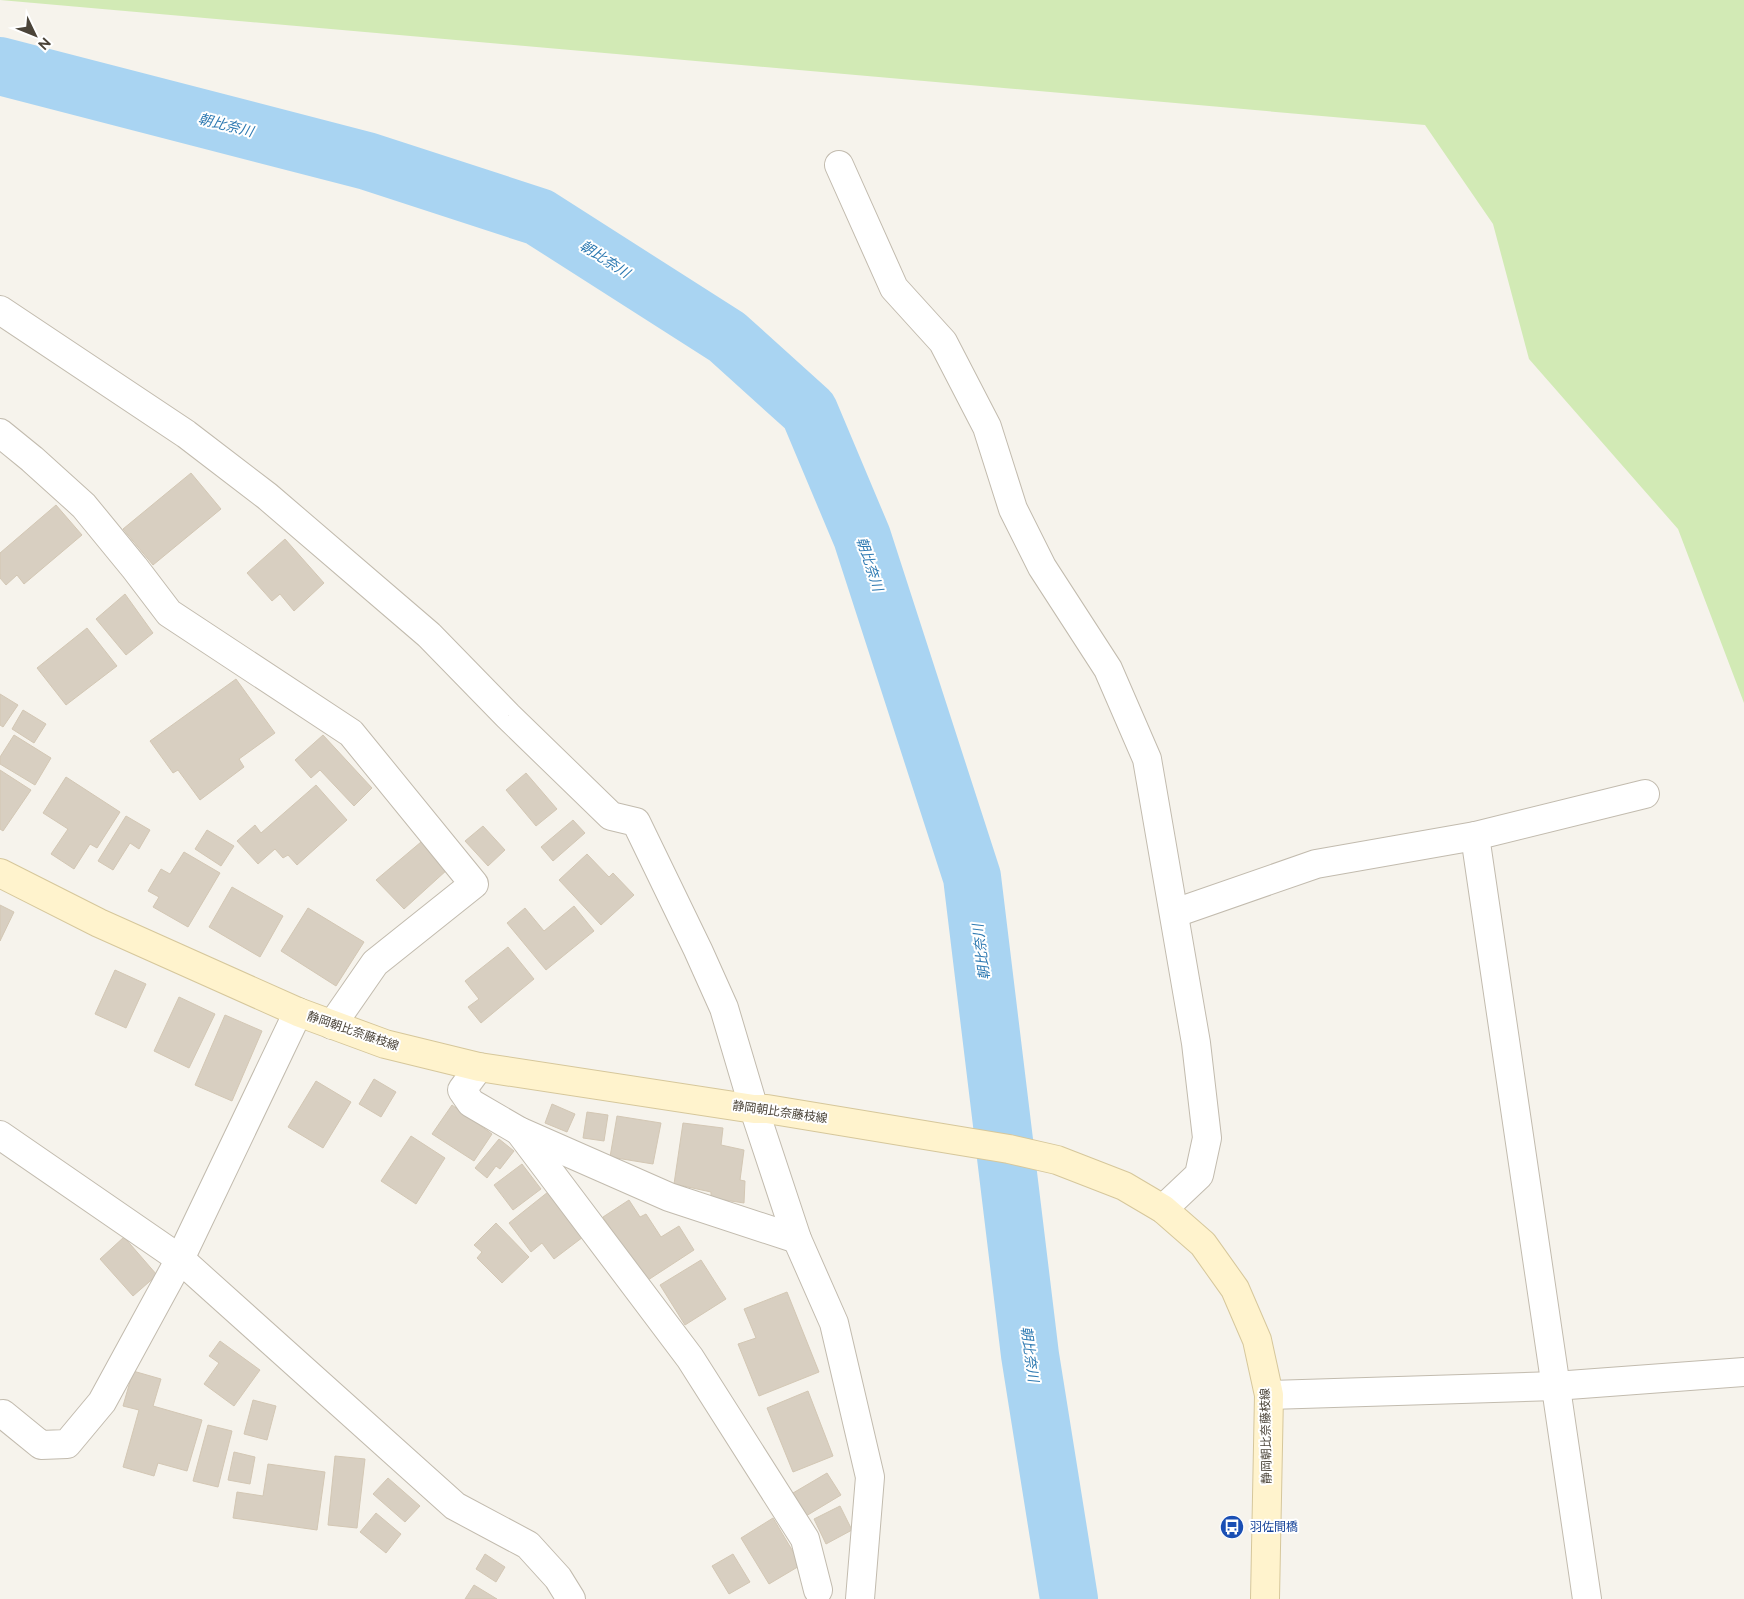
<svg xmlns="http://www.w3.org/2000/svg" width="1744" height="1599" font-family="Raleway,'Noto Sans JP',sans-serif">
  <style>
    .green { fill: #d2eab5 }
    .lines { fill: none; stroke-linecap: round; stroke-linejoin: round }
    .river { stroke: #a9d4f2; stroke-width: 58 }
    .building { fill: #d8cfc1; stroke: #d3c7b4 }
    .street-casing { stroke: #c2bbae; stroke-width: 30 }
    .secondary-casing { stroke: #d6c79b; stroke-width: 30 }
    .street { stroke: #fff; stroke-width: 28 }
    .secondary { stroke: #fff3cd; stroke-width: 28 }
    .labels { text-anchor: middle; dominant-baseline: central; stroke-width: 4; stroke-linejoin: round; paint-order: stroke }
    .street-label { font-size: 12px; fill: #4b4439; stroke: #fff }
    .transit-label { font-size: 12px; fill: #164399; stroke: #fff; text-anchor: start }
    .water-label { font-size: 14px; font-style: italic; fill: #2e7ab2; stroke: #fff }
  </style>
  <rect width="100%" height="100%" fill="#f6f3ec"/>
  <path class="green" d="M0,0H1744V703L1678,529L1529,359L1493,224L1425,125Z"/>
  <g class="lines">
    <path class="river" d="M0,66L367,161L539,217L727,337L809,411L862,537L972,877L1030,1355L1069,1599"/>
  </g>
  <g class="building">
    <path d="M191,473L221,509L153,565L123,529Z"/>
    <path d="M56,505L82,535L24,584L17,575L6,585L0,578V553Z"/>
    <path d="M285,539L324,583L294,611L280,594L272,601L247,573Z"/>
    <path d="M125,594L153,633L126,655L96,619Z"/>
    <path d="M87,628L117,666L66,705L37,668Z"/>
    <path d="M236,679L275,733L239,759L244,767L200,800L178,770L173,773L150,741Z"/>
    <path d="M0,694L18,705L3,727L0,725Z"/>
    <path d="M23,710L46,724L34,743L12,729Z"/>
    <path d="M14,735L51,758L35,785L0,764V757Z"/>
    <path d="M323,735L372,788L354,806L320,770L311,778L295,760Z"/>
    <path d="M0,770L31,790L3,831L0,829Z"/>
    <path d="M526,773L557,809L536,826L506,790Z"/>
    <path d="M66,777L120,812L97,848L90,844L74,869L51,854L68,829L43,813Z"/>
    <path d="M316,785L347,820L297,865L288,855L283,858L275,849L258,864L237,841L255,825L261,833Z"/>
    <path d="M126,816L150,830L139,849L130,843L113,870L98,861Z"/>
    <path d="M573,820L585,833L553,861L541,847Z"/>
    <path d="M483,826L505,850L488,866L465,841Z"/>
    <path d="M207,830L234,846L221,866L195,849Z"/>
    <path d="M421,842L448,869L404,909L376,880Z"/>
    <path d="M184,852L220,873L188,927L153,907L159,897L148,891L161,869L170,874Z"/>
    <path d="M587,854L609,877L613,873L634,895L601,925L559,880Z"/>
    <path d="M232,887L283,916L260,957L209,927Z"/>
    <path d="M0,905L14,912L0,941Z"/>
    <path d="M574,906L594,931L546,970L507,923L525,908L544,931Z"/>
    <path d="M308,908L364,942L336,986L281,951Z"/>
    <path d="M508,947L534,979L481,1023L468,1007L479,999L465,981Z"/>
    <path d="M115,970L146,984L126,1028L95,1014Z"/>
    <path d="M179,997L215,1014L189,1068L154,1051Z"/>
    <path d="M225,1015L262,1031L232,1101L195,1085Z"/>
    <path d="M374,1079L396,1092L381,1117L359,1104Z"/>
    <path d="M316,1081L351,1102L323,1148L288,1127Z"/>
    <path d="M552,1104L575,1114L567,1132L545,1123Z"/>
    <path d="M452,1105L492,1134L474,1161L432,1134Z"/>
    <path d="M587,1112L608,1115L604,1141L583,1138Z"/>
    <path d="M617,1116L661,1123L653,1164L610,1157Z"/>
    <path d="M683,1123L723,1128L721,1145L744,1150L740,1180L745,1181L744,1203L711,1198V1192L674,1184Z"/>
    <path d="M411,1136L445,1158L416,1204L381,1181Z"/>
    <path d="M499,1139L514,1151L500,1169L496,1166L487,1178L475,1168Z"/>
    <path d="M522,1164L541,1189L513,1210L494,1185Z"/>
    <path d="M548,1192L583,1237L554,1259L542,1243L531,1252L509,1223Z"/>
    <path d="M629,1200L640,1217L646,1214L661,1237L679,1226L694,1250L645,1282L603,1217Z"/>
    <path d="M496,1223L529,1257L502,1283L477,1258L482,1252L474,1245Z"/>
    <path d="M124,1237L157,1275L133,1296L100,1259Z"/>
    <path d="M701,1260L726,1299L685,1325L660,1285Z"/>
    <path d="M787,1292L819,1372L759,1396L738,1344L756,1338L744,1309Z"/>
    <path d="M220,1341L260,1370L234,1406L204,1384L219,1363L209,1356Z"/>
    <path d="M133,1371L161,1379L153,1406L202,1420L187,1471L158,1463L154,1476L123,1467L139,1410L123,1406Z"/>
    <path d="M808,1391L833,1456L793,1472L767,1408Z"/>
    <path d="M253,1400L276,1406L267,1440L244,1434Z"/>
    <path d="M208,1425L232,1431L218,1487L193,1481Z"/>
    <path d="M234,1452L255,1457L250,1484L228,1480Z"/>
    <path d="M335,1456L365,1459L357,1528L328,1525Z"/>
    <path d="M268,1464L325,1472L317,1530L233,1518L237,1492L263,1496Z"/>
    <path d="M827,1473L841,1495L806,1516L793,1493Z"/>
    <path d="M388,1478L420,1506L405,1522L373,1494Z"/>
    <path d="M840,1506L852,1530L826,1544L814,1519Z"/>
    <path d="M376,1513L401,1534L386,1553L360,1532Z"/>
    <path d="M773,1518L801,1565L769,1584L741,1538Z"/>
    <path d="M485,1554L505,1567L496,1582L476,1569Z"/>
    <path d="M733,1554L750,1582L729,1594L712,1566Z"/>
    <path d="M474,1585L497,1599H465Z"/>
  </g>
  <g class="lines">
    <g class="street-casing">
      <g id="street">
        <path d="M839,165L894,288L943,342L987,427L1013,509L1042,567L1108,669L1147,759L1196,1043L1207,1138L1199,1175L1163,1209"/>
        <path d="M0,310L186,434L267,496L429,635L508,716L611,816L636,822L698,950L724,1008L754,1109L797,1239L834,1323L870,1477L860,1599"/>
        <path d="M0,433L32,459L84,506L134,567L169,613L351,733L474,884L375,963L332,1025"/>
        <path d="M1475,836L1587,1599"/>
        <path d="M1175,913L1316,864L1475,836L1645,794"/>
        <path d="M479,1067L462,1090L471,1103L519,1131L669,1197L797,1239"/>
        <path d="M519,1131L690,1358L805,1539L818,1590"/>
        <path d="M0,1135L180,1259L455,1506L528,1545L558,1578L571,1599"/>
        <path d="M1269,1395L1555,1386L1744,1372"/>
        <path d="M0,1415L3,1414L41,1445L67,1444L102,1402L180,1259L298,1012"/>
      </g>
    </g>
    <g class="secondary-casing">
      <path id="secondary" d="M0,873L99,923L298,1012L385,1044L479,1067L754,1109H767L1009,1149L1057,1160L1124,1186L1163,1209L1203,1244L1235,1289L1257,1340L1269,1395L1265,1599"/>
    </g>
    <use href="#street" class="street"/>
    <use href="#secondary" class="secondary"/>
  </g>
  <defs>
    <g id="bus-disc" transform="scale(1.25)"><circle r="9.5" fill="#1a4fb4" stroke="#fff"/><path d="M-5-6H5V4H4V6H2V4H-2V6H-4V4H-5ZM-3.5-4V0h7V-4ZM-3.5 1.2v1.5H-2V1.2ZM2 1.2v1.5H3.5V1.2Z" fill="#fff"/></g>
  </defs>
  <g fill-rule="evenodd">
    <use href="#bus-disc" x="1232" y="1527"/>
  </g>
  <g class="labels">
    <g class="street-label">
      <text transform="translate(353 1031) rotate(19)">静岡朝比奈藤枝線</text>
      <text transform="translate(780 1112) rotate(8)">静岡朝比奈藤枝線</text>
      <text transform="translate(1266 1436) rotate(-91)">静岡朝比奈藤枝線</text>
    </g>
    <g class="transit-label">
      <text x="1250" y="1527">羽佐間橋</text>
    </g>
    <g class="water-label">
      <text transform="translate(226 125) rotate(14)">朝比奈川</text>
      <text transform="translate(605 259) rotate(33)">朝比奈川</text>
      <text transform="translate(870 564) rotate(72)">朝比奈川</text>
      <text transform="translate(981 952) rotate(-97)">朝比奈川</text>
      <text transform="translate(1030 1354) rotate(82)">朝比奈川</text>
    </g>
  </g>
  <g transform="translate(35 35) rotate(133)" stroke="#ffffff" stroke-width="4" paint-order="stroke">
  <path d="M0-4L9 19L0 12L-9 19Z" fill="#4b4439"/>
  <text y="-8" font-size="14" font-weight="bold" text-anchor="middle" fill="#4b4439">N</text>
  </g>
</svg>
